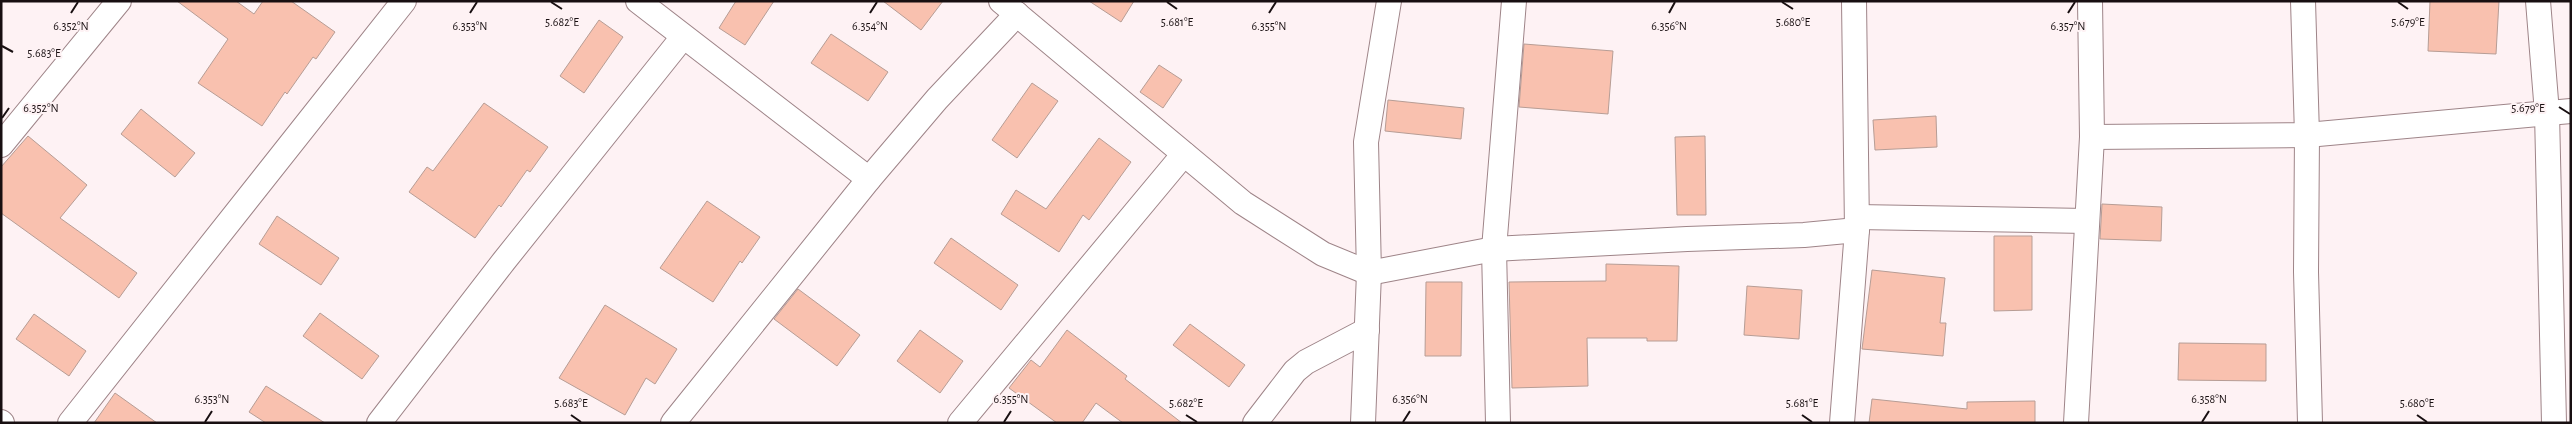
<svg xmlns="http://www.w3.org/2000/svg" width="2572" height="424" font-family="'Alegreya Sans',sans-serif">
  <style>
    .building { fill: #f9c1af; stroke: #b79d95 }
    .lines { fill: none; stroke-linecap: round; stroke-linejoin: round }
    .street-casing { stroke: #9e8488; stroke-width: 26 }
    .street { stroke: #fff; stroke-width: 24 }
    .ticks { fill: none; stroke: #180f11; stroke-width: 2 }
    .ticks-label { font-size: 12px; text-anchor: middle; fill: #180f11; stroke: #fef2f4; stroke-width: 4; stroke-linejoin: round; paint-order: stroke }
  </style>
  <rect width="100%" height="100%" fill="#fef2f4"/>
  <g class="building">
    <path d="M177,1H236L254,14L263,1H291L335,32L316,59L313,57L287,94L285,92L262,126L198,83L228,39Z"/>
    <path d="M736,1H774L745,45L719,28Z"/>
    <path d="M883,1H943L921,30Z"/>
    <path d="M1089,1H1134L1121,22Z"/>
    <path d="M2430,1H2499L2496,54L2428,51Z"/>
    <path d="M599,20L623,37L584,93L560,76Z"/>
    <path d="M831,34L888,72L868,101L811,63Z"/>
    <path d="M1524,44L1613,51L1608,114L1519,107Z"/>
    <path d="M1159,65L1182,80L1163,108L1140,92Z"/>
    <path d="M1032,83L1058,101L1017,158L992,140Z"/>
    <path d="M1388,100L1464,108L1461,139L1385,131Z"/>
    <path d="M484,103L548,147L530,172L527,170L501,207L499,205L475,238L409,192L427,167L433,171Z"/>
    <path d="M141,109L195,153L175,177L121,134Z"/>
    <path d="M1936,116L1937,147L1875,150L1873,120Z"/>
    <path d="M28,136L87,185L60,218L137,273L119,298L1,213V167Z"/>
    <path d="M1705,136L1706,215H1677L1675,137Z"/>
    <path d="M1099,138L1131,162L1089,220L1083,215L1059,252L1001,214L1016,190L1046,209Z"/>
    <path d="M707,201L760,237L742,263L740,261L713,302L660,268Z"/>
    <path d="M2102,204L2162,207L2161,241L2100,239Z"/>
    <path d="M277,216L339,258L321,285L259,244Z"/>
    <path d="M1994,236H2032V310L1994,311Z"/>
    <path d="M951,238L1018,285L1001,310L934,263Z"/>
    <path d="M1606,264L1679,266L1677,341H1647V338H1587L1588,386L1512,388L1509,282L1606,281Z"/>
    <path d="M1872,270L1945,278L1940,323H1946L1943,356L1862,349Z"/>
    <path d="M1426,282H1462L1461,356H1425Z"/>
    <path d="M1747,286L1802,290L1799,339L1744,335Z"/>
    <path d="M798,289L860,335L837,366L774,319Z"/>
    <path d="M605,305L677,349L655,384L646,378L625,415L559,378Z"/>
    <path d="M320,313L379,356L362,379L303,336Z"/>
    <path d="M34,314L86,351L69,376L16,339Z"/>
    <path d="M1190,324L1245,365L1229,387L1173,345Z"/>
    <path d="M920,330L963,361L940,393L897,361Z"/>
    <path d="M1067,330L1127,376L1125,379L1182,423H1123L1096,403L1082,423H1057L1009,388L1031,360L1040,367Z"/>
    <path d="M2179,343L2266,344V381L2178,380Z"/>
    <path d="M266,386L325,423H266L249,412Z"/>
    <path d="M115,393L157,423H94Z"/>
    <path d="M1872,399L1967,409V402L2035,401V423H1869Z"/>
  </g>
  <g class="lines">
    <g class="street-casing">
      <g id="street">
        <path d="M638,1L869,179"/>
        <path d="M1001,1L1243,203L1323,254L1369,273L1494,249L1687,239L1804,235L1857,230"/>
        <path d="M2303,1L2307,135L2306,272L2310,423"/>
        <path d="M2538,1L2547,113L2554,423"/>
        <path d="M2092,137L2307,135L2571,111"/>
        <path d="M1,145L119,1"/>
        <path d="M1857,217L2086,221"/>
        <path d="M1,422L2,423"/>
        <path d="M70,423L404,1"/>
        <path d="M379,423L504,261L683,37"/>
        <path d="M673,423L869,179L937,99L1017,14"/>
        <path d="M960,423L1184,154"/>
        <path d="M1255,423L1295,371L1306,362L1367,330"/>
        <path d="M1363,423L1369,273L1366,142L1389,1"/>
        <path d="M1498,423L1494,249L1514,1"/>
        <path d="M1842,423L1857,230L1854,1"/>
        <path d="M2076,423L2092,137L2090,1"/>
      </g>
    </g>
    <use href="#street" class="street"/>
  </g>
  <path class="ticks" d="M551,2L562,9M1167,2L1177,9M1782,2L1793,9M2398,2L2408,9M71,13L78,2M470,13L477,2M870,13L877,2M1269,13L1276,2M1669,13L1675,2M2068,13L2075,2M2,46L13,52M2559,107L2570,114M2,118L9,108M571,415L581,422M1186,415L1197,422M1802,415L1812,422M2417,415L2427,422M205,422L212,411M1004,422L1011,411M1403,422L1410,411M2202,422L2209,411"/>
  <g class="ticks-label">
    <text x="1793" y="26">5.680°E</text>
    <text x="2408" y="26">5.679°E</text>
    <text x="562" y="26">5.682°E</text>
    <text x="1177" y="26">5.681°E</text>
    <text x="71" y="30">6.352°N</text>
    <text x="470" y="30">6.353°N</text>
    <text x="870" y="30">6.354°N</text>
    <text x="1269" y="30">6.355°N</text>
    <text x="1669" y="30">6.356°N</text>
    <text x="2068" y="30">6.357°N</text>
    <text x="44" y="57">5.683°E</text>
    <text x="2528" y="112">5.679°E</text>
    <text x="41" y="112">6.352°N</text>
    <text x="212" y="403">6.353°N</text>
    <text x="1011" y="403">6.355°N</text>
    <text x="1410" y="403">6.356°N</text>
    <text x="2209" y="403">6.358°N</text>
    <text x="571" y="407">5.683°E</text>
    <text x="1186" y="407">5.682°E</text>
    <text x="1802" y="407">5.681°E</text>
    <text x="2417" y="407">5.680°E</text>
  </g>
  <rect width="2572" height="424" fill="none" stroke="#180f11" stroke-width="5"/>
</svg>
